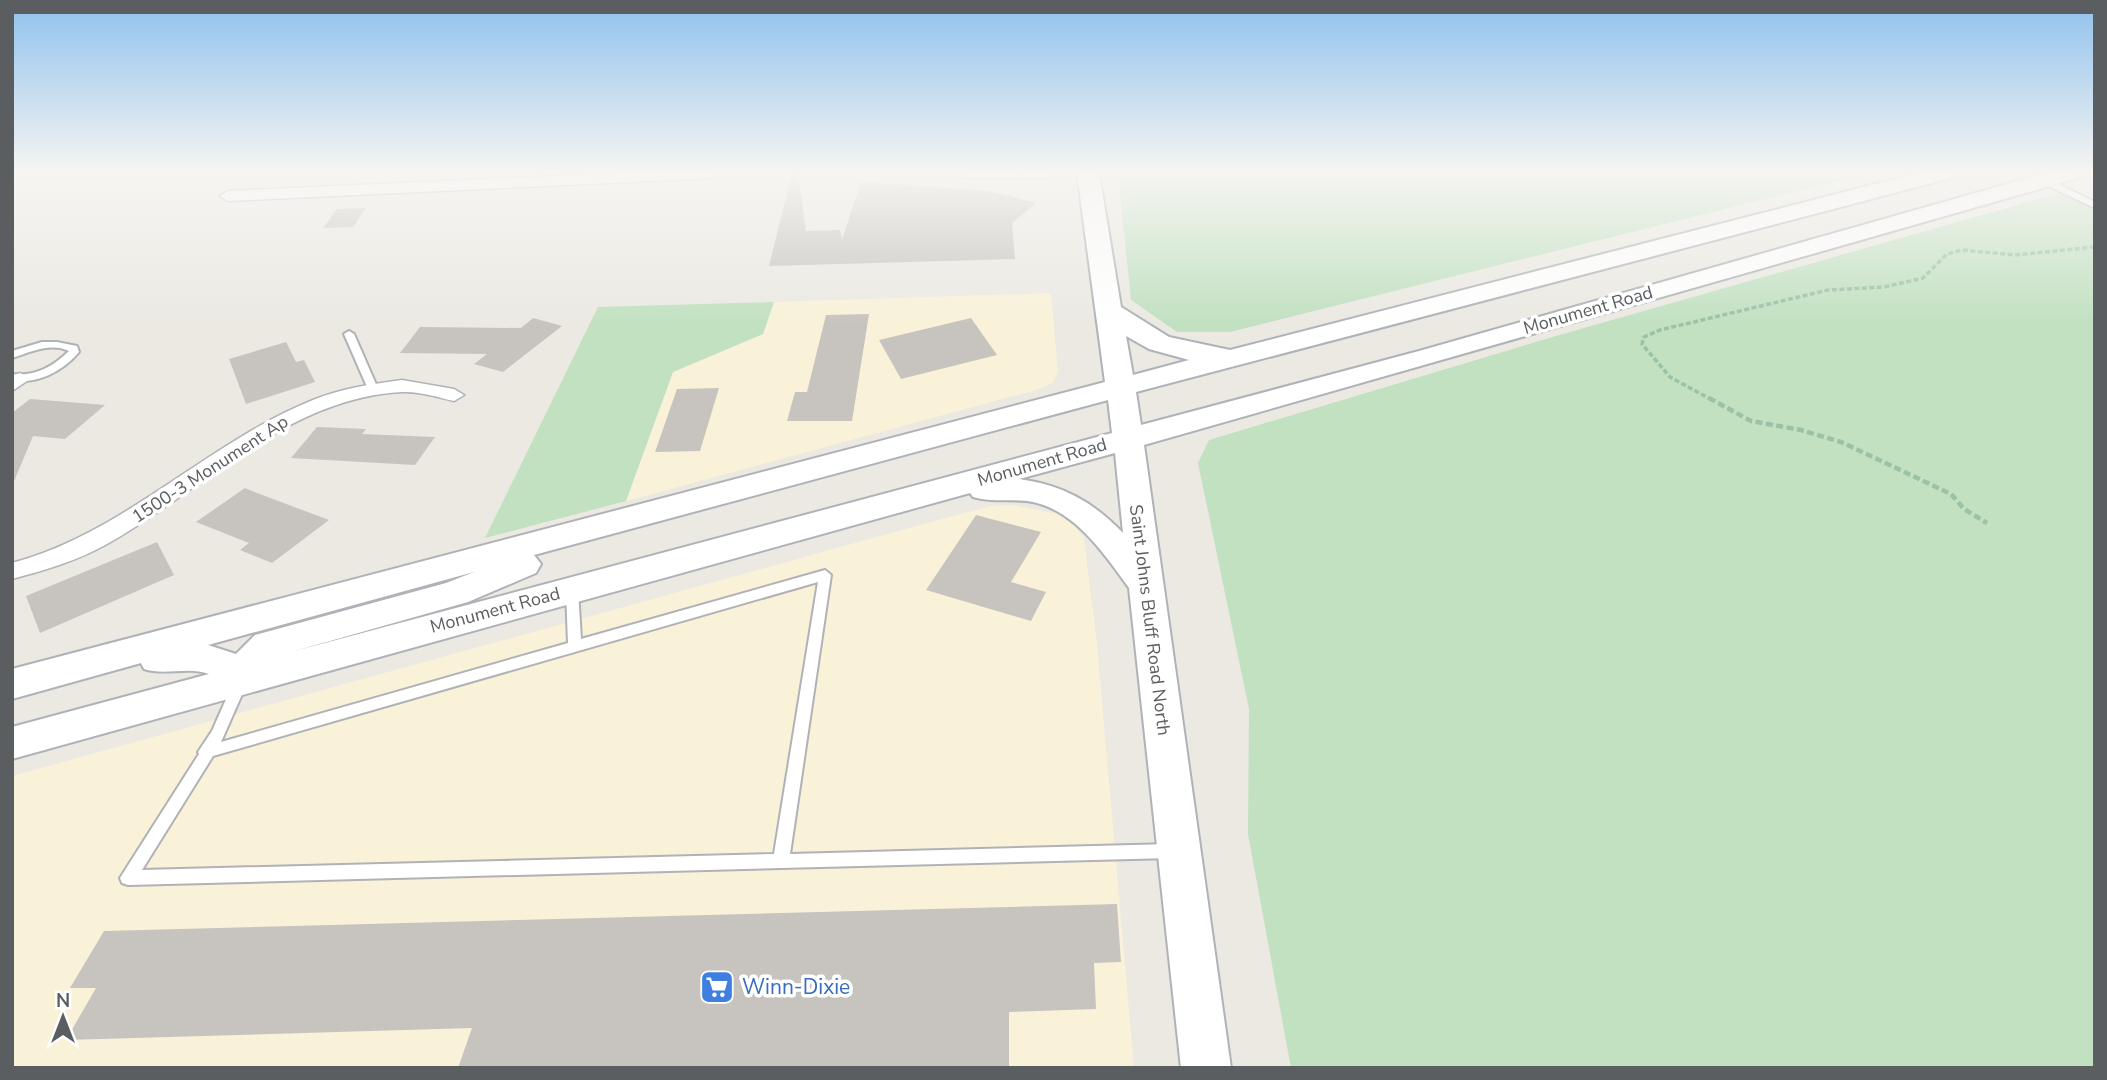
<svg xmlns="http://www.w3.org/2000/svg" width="2107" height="1080" font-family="'Nunito Sans',sans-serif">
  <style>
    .commercial { fill: #f9f2d9 }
    .green { fill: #c1e1c1 }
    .building { fill: #c7c4bf }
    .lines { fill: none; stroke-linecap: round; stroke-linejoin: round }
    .service-casing { stroke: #b0b2b6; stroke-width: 4 }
    .minor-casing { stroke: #b0b2b6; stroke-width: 3 }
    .secondary-casing { stroke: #afb2b6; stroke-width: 4 }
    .path-far1 { stroke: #9bc1a6; stroke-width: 3.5; stroke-dasharray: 5 2.5; stroke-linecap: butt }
    .path { stroke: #9bc1a6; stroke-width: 4.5; stroke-dasharray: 7 3.5; stroke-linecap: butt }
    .service { fill: #fff; fill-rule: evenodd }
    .minor { fill: #fff; fill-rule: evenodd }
    .secondary { fill: #fff; fill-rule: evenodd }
    .labels { text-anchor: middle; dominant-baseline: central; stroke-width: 7; stroke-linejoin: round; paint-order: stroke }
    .street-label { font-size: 18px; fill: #5a5e61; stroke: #fff }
    .near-shop-label { font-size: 21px; fill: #366cbe; stroke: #fff; text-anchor: start }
  </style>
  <rect width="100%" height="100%" fill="#ebe9e2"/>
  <g class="commercial">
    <path d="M1051,293L1058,372L1053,383L1036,390L626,501L673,372L763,334L774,302Z"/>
    <path d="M1012,505L1058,514L1073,523L1084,538L1097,645L1134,1068H12V776L949,517L992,506Z"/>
  </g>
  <g class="green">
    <path d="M1118,173H1869L1230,332H1177L1131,300Z"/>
    <path d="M2070,190L2095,206V1068H1291L1248,834L1249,709L1198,463L1209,440L1556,336Z"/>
    <path d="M774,302L763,334L673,372L626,501L485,538L598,307Z"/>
  </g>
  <g class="building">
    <path d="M792,173H798L806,231L840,230L842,240L861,182L990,191L1036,203L1012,223L1015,259L769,266Z"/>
    <path d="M366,208L353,227L323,228L337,209Z"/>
    <path d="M869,314L852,421H787L795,392H807L826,315Z"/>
    <path d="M533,318L562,326L503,372L474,364L487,354L400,353L420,327L521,328Z"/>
    <path d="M971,318L997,355L901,379L879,340Z"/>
    <path d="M286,342L296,362L304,360L315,382L246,404L229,359Z"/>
    <path d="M719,388L700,451L655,452L677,389Z"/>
    <path d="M30,399L105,405L65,439L33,436L12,486V413Z"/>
    <path d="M317,427L366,429L362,434L435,437L415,465L291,458Z"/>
    <path d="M245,488L257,493L329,520L272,563L240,550L249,543L196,522Z"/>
    <path d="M976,515L1041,532L1011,582L1046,592L1031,621L926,590Z"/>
    <path d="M157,542L174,575L40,633L26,596Z"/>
    <path d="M1117,904L1121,962L1094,963L1096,1009L1009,1012V1068H458L472,1028L66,1040L96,988H70L104,931Z"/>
  </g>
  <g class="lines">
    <g class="service-casing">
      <g id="service">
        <path d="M2040,178H2046L2095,202V208L2040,182Z"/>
        <path d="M349,331L354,334L378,389L377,391H369L368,389L344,334Z"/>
        <path d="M42,342H57L77,346L79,352C63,371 37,385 12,380V374C34,377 53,367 69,351C51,342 30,352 12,358V351Z"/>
        <path d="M825,570L831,575L790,854L1172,844L1178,846L1180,851L1178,856L1172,858L128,885L122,883L120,878L199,754L198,752L212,731L235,679L240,678L245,679L247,683L221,742L568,643L566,590L567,587H577L578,590L581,639ZM818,582L774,854L142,870L213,756Z"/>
      </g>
    </g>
    <g class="minor-casing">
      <g id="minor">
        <path d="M621,173H722L714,178L228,201L220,196L228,191Z"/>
        <path d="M957,173H1056L1048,178H964Z"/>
        <path d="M20,373L30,379L12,391V376Z"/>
        <path d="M402,380L454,389L464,395L454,401C437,397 419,391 402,392C287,398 202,491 107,544C77,561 45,570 12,579V563C125,533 206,443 313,400C342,388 372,384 402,380Z"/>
      </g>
    </g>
    <g class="secondary-casing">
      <path id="secondary" d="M1077,173H1099L1121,307L1169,337L1230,350L1918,173H1954L1951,178L1136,392L1141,425L1419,351L2046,173H2081L2078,178L1144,445L1231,1068H1181L1129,588C1105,555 1076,511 1033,502C1013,498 992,503 973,497L970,493L12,759V727L209,674C188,666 165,676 144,669L141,663L12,699V669L1105,382ZM1126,336L1149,349L1189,360L1133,375ZM1108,400L1112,433L291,652L468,602L536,573L541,564L534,555ZM1115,453L1123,533C1093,502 1063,485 1019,479ZM474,572L446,583L255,635L236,654L208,645Z"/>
    </g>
    <path class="path-far1" d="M1712,400L1670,377L1642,344L1644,337L1660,330L1828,290L1884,287L1923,278L1947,254L1962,250L2015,255L2095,247"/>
    <path class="path" d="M1709,398L1751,421L1801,430L1841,442L1951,494L1964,509L1987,523"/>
    <use href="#service" class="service"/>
    <use href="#minor" class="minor"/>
    <use href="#secondary" class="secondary"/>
  </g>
  <linearGradient id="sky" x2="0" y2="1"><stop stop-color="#8fc1ed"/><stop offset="0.53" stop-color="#f6f5f2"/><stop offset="1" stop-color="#f6f5f2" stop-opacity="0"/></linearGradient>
  <rect width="2107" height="324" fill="url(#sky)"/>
  <defs>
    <g id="supermarket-square" transform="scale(1.75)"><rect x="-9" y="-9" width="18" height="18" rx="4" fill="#3f7fe0" stroke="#fff"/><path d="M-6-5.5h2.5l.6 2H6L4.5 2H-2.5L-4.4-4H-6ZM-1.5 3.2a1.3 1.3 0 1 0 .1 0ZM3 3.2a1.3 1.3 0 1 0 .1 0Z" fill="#fff"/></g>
  </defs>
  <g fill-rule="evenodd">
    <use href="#supermarket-square" x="717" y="987"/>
  </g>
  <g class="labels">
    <g class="street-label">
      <text transform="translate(1588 310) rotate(-16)">Monument Road</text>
      <text transform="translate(1042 462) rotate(-16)">Monument Road</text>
      <text transform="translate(210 469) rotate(-33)">1500-3 Monument Ap</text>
      <text transform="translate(495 610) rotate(-15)">Monument Road</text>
      <text transform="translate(1150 620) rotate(83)">Saint Johns Bluff Road North</text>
    </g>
    <g class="near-shop-label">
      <text x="742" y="987">Winn-Dixie</text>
    </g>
  </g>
  <rect width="2107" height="1080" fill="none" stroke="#5a5e61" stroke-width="28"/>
  <g transform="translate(63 1017)" stroke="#ffffff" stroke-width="5" paint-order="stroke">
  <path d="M0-5L12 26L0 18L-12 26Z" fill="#5a5e61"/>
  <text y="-10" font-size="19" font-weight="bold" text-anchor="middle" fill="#5a5e61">N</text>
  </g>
</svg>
